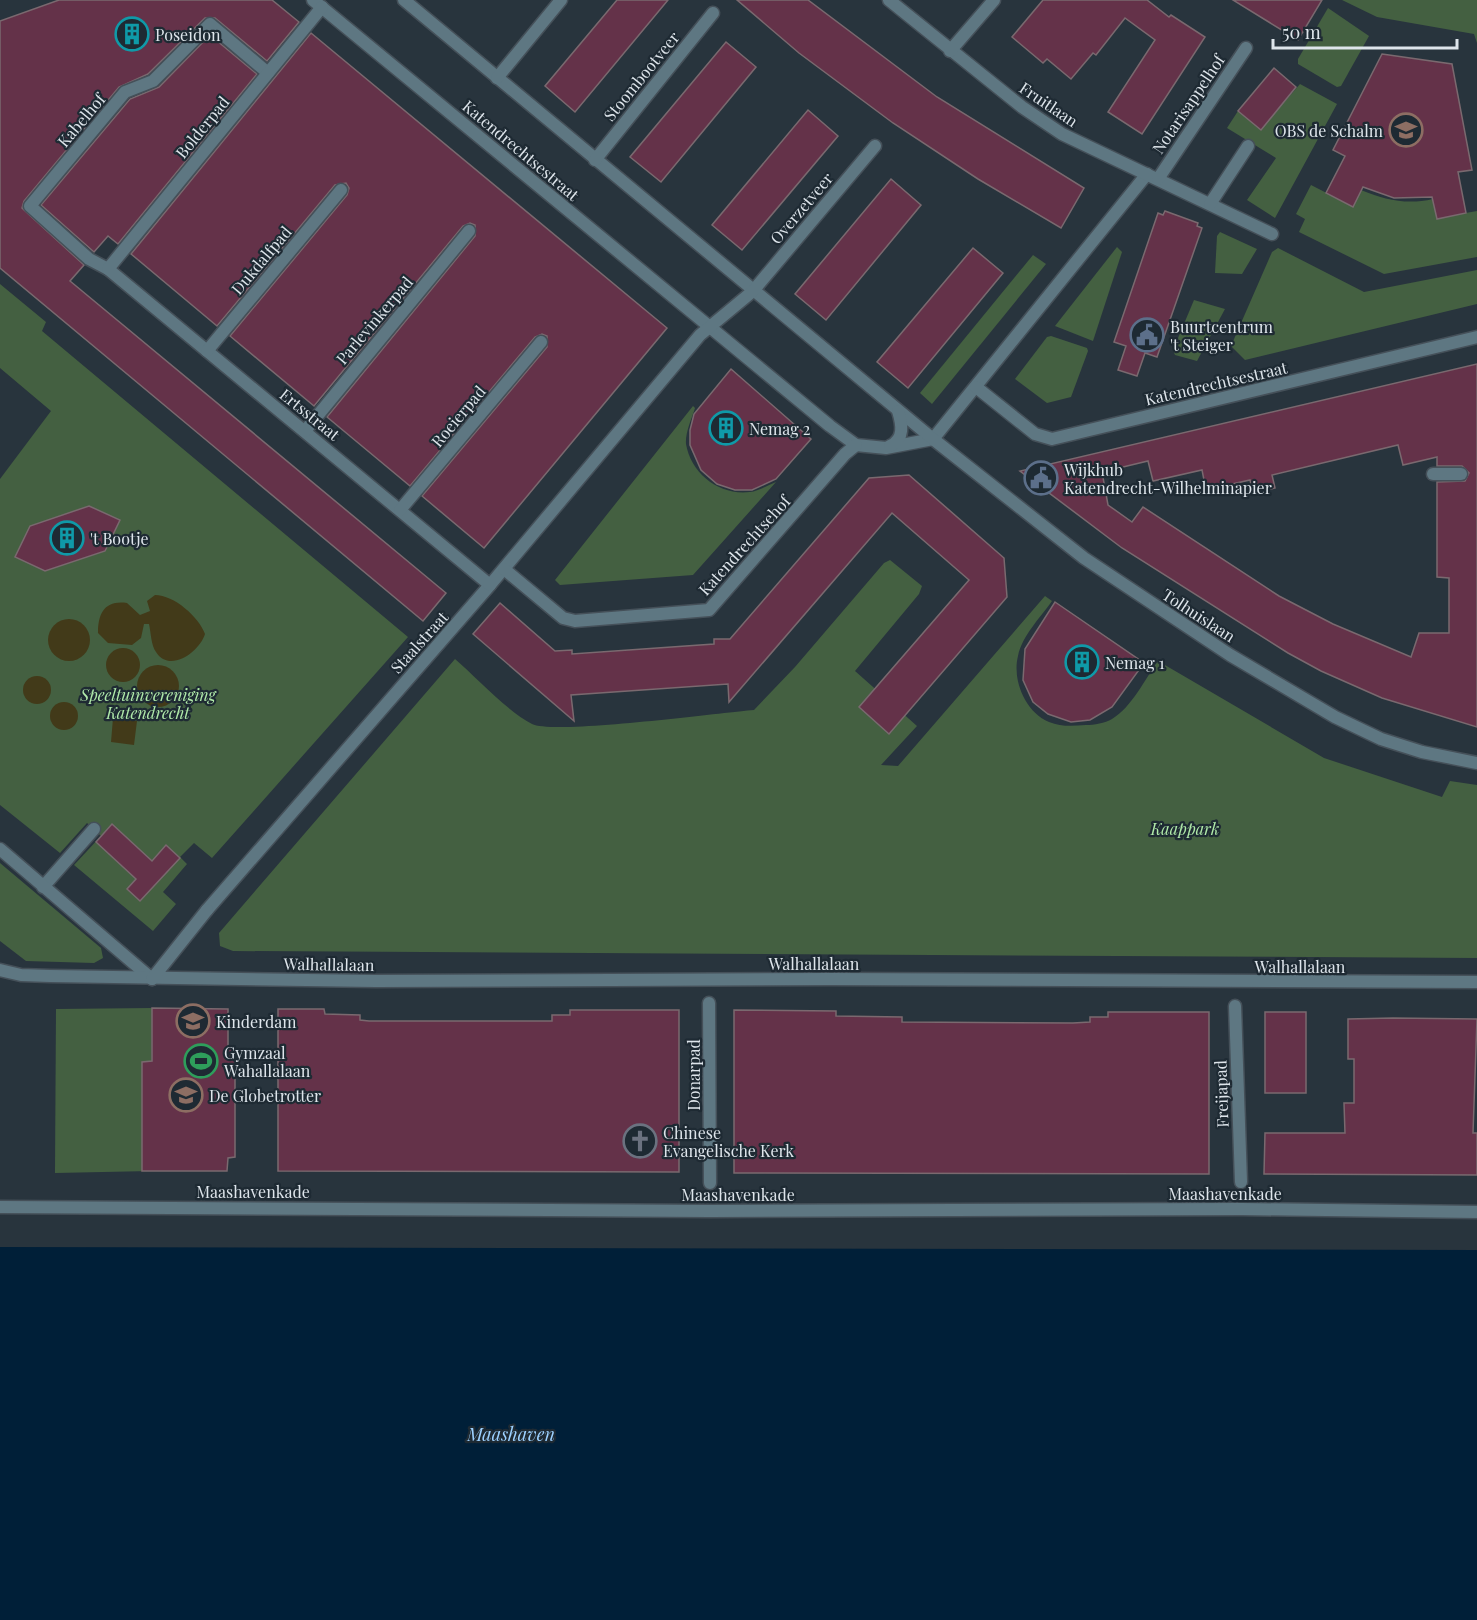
<svg xmlns="http://www.w3.org/2000/svg" width="1477" height="1620" font-family="'Playfair Display',serif">
  <style>
    .green { fill: #446041 }
    .sand { fill: #423a19 }
    .water { fill: #001f38 }
    .building { fill: #643249; stroke: #7a696f; stroke-width: 1.5; fill-rule: evenodd }
    .lines { fill: none; stroke-linecap: round; stroke-linejoin: round }
    .service-casing { stroke: #455059; stroke-width: 15 }
    .pedestrian-casing { stroke: #455059; stroke-width: 15 }
    .minor-casing { stroke: #455059; stroke-width: 15 }
    .service { stroke: #5e7782; stroke-width: 12 }
    .pedestrian { stroke: #5e7782; stroke-width: 12 }
    .minor { stroke: #5e7782; stroke-width: 12 }
    .labels { text-anchor: middle; dominant-baseline: central; stroke-width: 4.5; stroke-linejoin: round; paint-order: stroke }
    .poi-label { font-size: 16px; fill: #dee5eb; stroke: #1e2a33; text-anchor: start }
    .street-label { font-size: 16px; fill: #dee5eb; stroke: #1e2a33 }
    .park-label { font-size: 16px; font-style: italic; fill: #b1ebaa; stroke: #1e2a33 }
    .water-label { font-size: 18px; font-style: italic; fill: #9cd1ff; stroke: #1e2a33 }
  </style>
  <rect width="100%" height="100%" fill="#28343d"/>
  <g class="green">
    <path d="M1342,0H1477V43L1474,34L1377,17Z"/>
    <path d="M1328,8L1369,36L1341,86L1337,87L1298,64V59Z"/>
    <path d="M1300,84L1337,104L1275,218L1247,200L1276,158L1227,128L1238,111L1261,129Z"/>
    <path d="M1311,185L1352,206L1361,190C1385,200 1407,205 1433,199L1437,218L1477,211V257L1384,274L1299,232L1305,219L1296,214Z"/>
    <path d="M1220,232L1257,249L1242,274L1215,273L1217,236Z"/>
    <path d="M1117,247L1122,252L1093,341L1055,326Z"/>
    <path d="M1278,248L1364,292L1477,270V304L1245,360L1231,346L1272,252Z"/>
    <path d="M1033,255L1046,264L932,404L920,393Z"/>
    <path d="M0,284L46,322L42,331L408,637L212,858L194,843L180,857L187,864L163,892L176,904L153,931L74,865L101,836L87,823L60,853L0,805V479L51,411L0,368Z"/>
    <path d="M1194,300L1225,309L1197,361L1175,355L1173,350Z"/>
    <path d="M1051,336L1087,348L1088,351L1071,397L1047,403L1015,379L1047,337Z"/>
    <path d="M693,406L695,408C692,418 685,433 686,444C691,474 720,496 750,492C759,491 768,485 776,482L693,575L560,585L555,580Z"/>
    <path d="M890,560L922,586L919,594L855,671L917,726L881,765L898,766L1045,596L1052,601C1040,618 1022,636 1018,656C1012,680 1025,712 1049,722C1061,727 1073,726 1086,725C1094,725 1105,723 1112,719C1132,707 1145,679 1158,661L1324,758L1442,797L1450,781L1477,785V958L233,951L220,946L219,933L455,659C476,677 508,712 532,724C555,735 717,713 754,710L795,667L884,563Z"/>
    <path d="M0,863L101,948L103,958L94,963L26,961L0,941Z"/>
    <path d="M152,1008L151,1171L55,1173L56,1009Z"/>
  </g>
  <g class="sand">
    <path d="M155,595C174,595 199,617 205,634C200,651 170,674 156,652C151,645 151,633 149,624H144L141,638L132,645L108,643L98,633C98,613 105,600 127,603L140,615L150,611L147,601Z"/>
    <circle cx="69" cy="640" r="21"/>
    <circle cx="123" cy="665" r="17"/>
    <circle cx="158" cy="686" r="21"/>
    <circle cx="37" cy="690" r="14"/>
    <circle cx="64" cy="716" r="14"/>
    <path d="M113,718L137,721L134,745L111,742Z"/>
  </g>
  <path class="water" d="M0,1247L1477,1250V1620H0Z"/>
  <g class="building">
    <path d="M59,0H272L299,22L267,61L215,18H205L148,74L119,87L24,201L22,208L84,265L70,281L446,593L423,621L0,268V21Z"/>
    <path d="M617,0H668L575,112L545,86Z"/>
    <path d="M737,0H808L937,97L1084,188L1061,228L978,179L893,123L799,53Z"/>
    <path d="M1043,0H1147L1169,17L1171,15L1205,37L1142,134L1108,112L1155,40L1125,18L1096,55L1093,53L1071,79L1047,59L1043,63L1012,37Z"/>
    <path d="M1233,0H1322L1298,40Z"/>
    <path d="M311,33L667,328L484,548L422,496L547,347V336L542,334L535,337L410,486L327,417L475,236V225L470,223L463,226L314,406L230,336L347,195L349,188L346,183L335,185L217,326L131,254Z"/>
    <path d="M210,35L257,74L118,244L108,236L94,252L41,205L130,99L159,87Z"/>
    <path d="M726,42L756,67L661,182L630,157Z"/>
    <path d="M1382,54L1452,64L1472,170L1458,172L1466,213L1437,219L1432,197L1394,198L1363,187L1353,207L1326,193L1345,156L1333,150Z"/>
    <path d="M1274,68L1296,87L1261,130L1238,111Z"/>
    <path d="M808,110L838,136L742,250L712,225Z"/>
    <path d="M891,179L921,205L826,320L795,294Z"/>
    <path d="M1165,211L1198,223L1197,226L1202,228L1157,357L1145,353L1137,376L1118,370L1126,346L1114,342L1158,213L1163,215Z"/>
    <path d="M973,248L1003,273L908,388L877,362Z"/>
    <path d="M1477,364V727L1382,698L1321,671L1288,653L1122,548L1020,471ZM1398,445L1403,465L1437,457V466H1462L1469,473L1465,481L1437,482V577L1449,578V633H1419L1411,657L1333,624L1279,596L1143,507L1132,522L1108,505L1102,472L1148,461L1153,481L1202,470L1206,490L1250,480L1253,493L1275,488L1272,475Z"/>
    <path d="M731,369L811,439L776,479L752,490H735L717,484L701,470L690,445V430L694,414Z"/>
    <path d="M909,475L1004,558L1007,597L889,734L859,707L969,580L892,513L729,702L728,684L571,695L574,721L473,634L500,603L555,651L572,650V654L714,644V639H730L869,478Z"/>
    <path d="M89,506L120,520L105,551L45,571L15,557L30,526Z"/>
    <path d="M1055,602L1144,663L1112,707L1090,720L1071,722L1048,714L1033,702L1023,680L1025,649Z"/>
    <path d="M112,824L152,861L166,845L180,858L140,901L127,889L136,879L96,842Z"/>
    <path d="M152,1008L228,1009V1047H235V1157L228,1158L227,1171H142V1062L152,1061Z"/>
    <path d="M278,1009H324L325,1014L360,1015V1020L369,1021H552V1015H570V1010H679V1172L278,1171Z"/>
    <path d="M734,1010L836,1011V1016L902,1017V1022L1073,1023L1090,1022V1017H1108V1012H1209V1174L734,1173Z"/>
    <rect x="1265" y="1012" width="41" height="81"/>
    <path d="M1393,1018L1477,1019L1473,1133H1477V1175L1264,1174L1265,1133H1345L1344,1103H1354V1059H1348V1019Z"/>
  </g>
  <g class="lines">
    <g class="service-casing">
      <g id="service">
        <path d="M1433,474H1461"/>
        <path d="M43,887L94,829"/>
        <path d="M207,910L490,585"/>
      </g>
    </g>
    <g class="pedestrian-casing">
      <g id="pedestrian">
        <path d="M108,269L89,259L30,206L125,92L153,81L210,24L268,73"/>
        <path d="M709,1003L710,1183"/>
        <path d="M1235,1006L1241,1182"/>
      </g>
    </g>
    <g class="minor-casing">
      <g id="minor">
        <path d="M313,0L830,426L856,445L886,448L933,439L1147,174"/>
        <path d="M404,0L933,439L1084,558L1230,655L1335,717L1381,739L1422,752L1477,763"/>
        <path d="M889,0L1022,107L1062,134L1272,234"/>
        <path d="M322,7L108,269L490,585L700,335L753,291L875,146"/>
        <path d="M950,51L994,0"/>
        <path d="M497,78L561,0"/>
        <path d="M595,160L713,13"/>
        <path d="M1158,179L1246,48"/>
        <path d="M1210,204L1248,146"/>
        <path d="M207,351L341,190"/>
        <path d="M976,387L1035,434L1052,439L1477,337"/>
        <path d="M305,431L469,231"/>
        <path d="M890,446C905,439 902,424 898,411"/>
        <path d="M400,510L541,342"/>
        <path d="M504,569L563,618L575,621L709,610L845,454L856,445"/>
        <path d="M0,849L152,979"/>
        <path d="M0,970L21,975L50,976L376,981L830,979L1477,982"/>
        <path d="M152,979L207,910"/>
        <path d="M0,1207L710,1211L1242,1209L1477,1212"/>
      </g>
    </g>
    <use href="#service" class="service"/>
    <use href="#pedestrian" class="pedestrian"/>
    <use href="#minor" class="minor"/>
  </g>
  <defs>
    <g id="building-ring" transform="scale(1.725)"><circle r="9.5" fill="#1e2a33" stroke="#0f9aa8" stroke-width="1.5"/><path d="M-4-6H4V6H1V3H-1V6H-4ZM-2.5-4.3h1.7v1.8h-1.7ZM.8-4.3h1.7v1.8H.8ZM-2.5-1h1.7V.8h-1.7ZM.8-1h1.7V.8H.8Z" fill="#0f9aa8"/></g>
    <g id="school-ring" transform="scale(1.725)"><circle r="9.5" fill="#1e2a33" stroke="#8d6e63" stroke-width="1.5"/><path d="M0-5L7-2L0 1L-7-2ZM-4 1L0 2.5L4 1V4Q0 6-4 4Z" fill="#8d6e63"/></g>
    <g id="civic-ring" transform="scale(1.725)"><circle r="9.5" fill="#1e2a33" stroke="#5c6f8a" stroke-width="1.5"/><path d="M-.6-6.5H3V-4.5H.6V-3L4-1V1h2V6H-6V1h2V-1L-.6-3ZM-1.2 2.5V6h2.4V2.5Z" fill="#5c6f8a"/></g>
    <g id="stadium-ring" transform="scale(1.725)"><circle r="9.5" fill="#1e2a33" stroke="#2e9e5b" stroke-width="1.5"/><path d="M0-5a6.5 5 0 1 0 0 10a6.5 5 0 1 0 0-10ZM-3.5-1.8h7v3.6h-7Z" fill="#2e9e5b"/></g>
    <g id="church-ring" transform="scale(1.725)"><circle r="9.5" fill="#1e2a33" stroke="#6b7280" stroke-width="1.5"/><path d="M-1.2-6h2.4v3.5h3.3v2.4h-3.3V6h-2.4V-.1h-3.3v-2.4h3.3Z" fill="#6b7280"/></g>
  </defs>
  <g fill-rule="evenodd">
    <use href="#building-ring" x="132" y="34"/>
    <use href="#school-ring" x="1406" y="130"/>
    <use href="#civic-ring" x="1147" y="335"/>
    <use href="#building-ring" x="726" y="428"/>
    <use href="#civic-ring" x="1041" y="478"/>
    <use href="#building-ring" x="67" y="538"/>
    <use href="#building-ring" x="1082" y="662"/>
    <use href="#school-ring" x="193" y="1021"/>
    <use href="#stadium-ring" x="201" y="1061"/>
    <use href="#school-ring" x="186" y="1095"/>
    <use href="#church-ring" x="640" y="1141"/>
  </g>
  <g class="labels">
    <g class="poi-label">
      <text x="155" y="34">Poseidon</text>
      <text x="1383" y="130" text-anchor="end">OBS de Schalm</text>
      <text x="1170" y="326">Buurtcentrum<tspan x="1170" dy="18">'t Steiger</tspan></text>
      <text x="749" y="428">Nemag 2</text>
      <text x="1064" y="469">Wijkhub<tspan x="1064" dy="18">Katendrecht-Wilhelminapier</tspan></text>
      <text x="90" y="538">'t Bootje</text>
      <text x="1105" y="662">Nemag 1</text>
      <text x="216" y="1021">Kinderdam</text>
      <text x="224" y="1052">Gymzaal<tspan x="224" dy="18">Wahallalaan</tspan></text>
      <text x="209" y="1095">De Globetrotter</text>
      <text x="663" y="1132">Chinese<tspan x="663" dy="18">Evangelische Kerk</tspan></text>
    </g>
    <g class="street-label">
      <text transform="translate(641 76) rotate(-51)">Stoombootveer</text>
      <text transform="translate(1049 104) rotate(34)">Fruitlaan</text>
      <text transform="translate(1188 104) rotate(-56)">Notarisappelhof</text>
      <text transform="translate(81 120) rotate(-50)">Kabelhof</text>
      <text transform="translate(202 127) rotate(-51)">Bolderpad</text>
      <text transform="translate(521 150) rotate(40)">Katendrechtsestraat</text>
      <text transform="translate(801 208) rotate(-50)">Overzetveer</text>
      <text transform="translate(261 260) rotate(-50)">Dukdalfpad</text>
      <text transform="translate(374 320) rotate(-50)">Parlevinkerpad</text>
      <text transform="translate(1216 383) rotate(-13)">Katendrechtsestraat</text>
      <text transform="translate(310 414) rotate(39)">Ertsstraat</text>
      <text transform="translate(458 416) rotate(-50)">Roeierpad</text>
      <text transform="translate(744 545) rotate(-48)">Katendrechtsehof</text>
      <text transform="translate(1199 615) rotate(33)">Tolhuislaan</text>
      <text transform="translate(419 642) rotate(-48)">Staalstraat</text>
      <text x="814" y="963">Walhallalaan</text>
      <text transform="translate(329 964) rotate(1)">Walhallalaan</text>
      <text x="1300" y="966">Walhallalaan</text>
      <text transform="translate(693 1075) rotate(-90)">Donarpad</text>
      <text transform="translate(1221 1094) rotate(-92)">Freijapad</text>
      <text x="253" y="1191">Maashavenkade</text>
      <text x="1225" y="1193">Maashavenkade</text>
      <text x="738" y="1194">Maashavenkade</text>
    </g>
    <g class="park-label">
      <text x="148" y="694">Speeltuinvereniging<tspan x="148" dy="18">Katendrecht</tspan></text>
      <text x="1185" y="828">Kaappark</text>
    </g>
    <g class="water-label">
      <text x="511" y="1434">Maashaven</text>
    </g>
  </g>
  <path d="M1273 39v9h184v-9" fill="none" stroke="#dee5eb" stroke-width="3"/>
  <text x="1282" y="39" font-size="18" fill="#dee5eb" stroke="#1e2a33" stroke-width="4.5" paint-order="stroke">50 m</text>
</svg>
